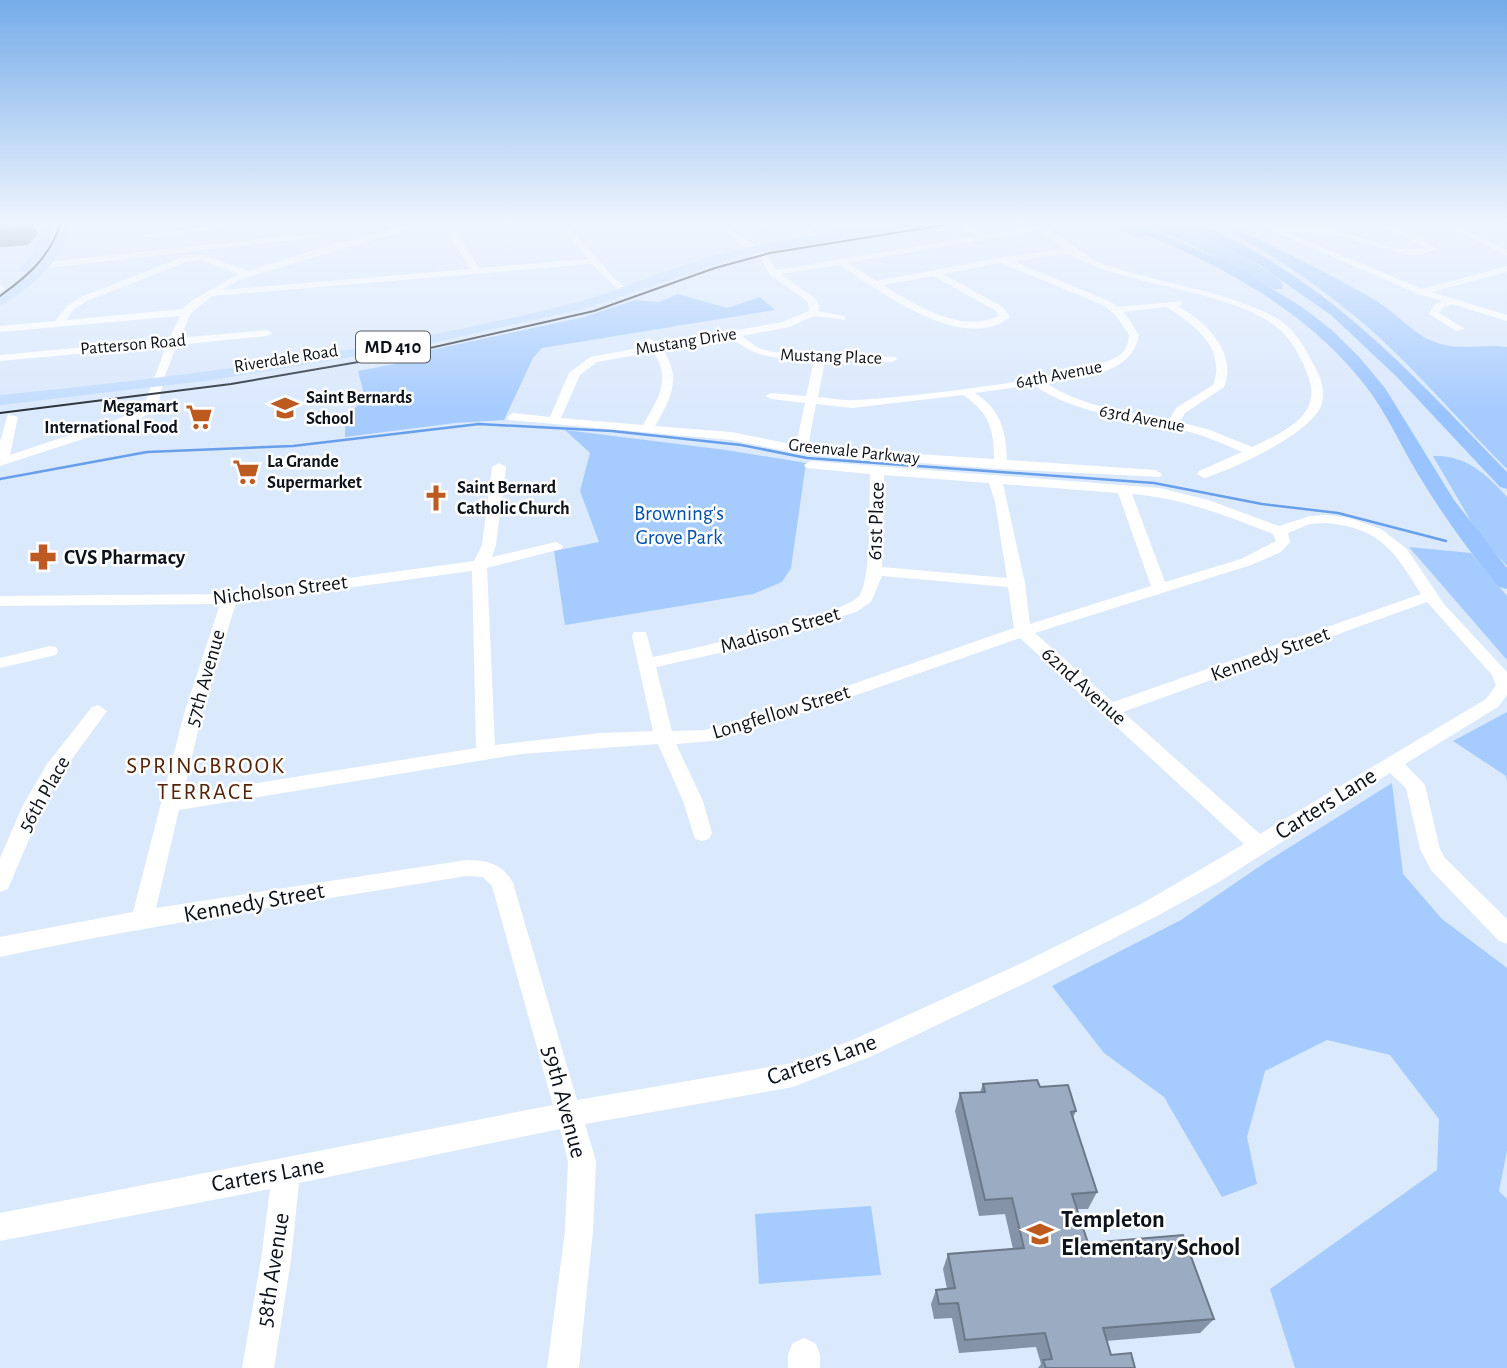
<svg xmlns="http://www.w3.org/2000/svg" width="1507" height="1368" font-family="'Alegreya Sans',sans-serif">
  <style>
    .green { fill: #a5cbff }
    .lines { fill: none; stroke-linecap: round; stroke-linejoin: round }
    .stream { stroke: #689fea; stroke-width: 2.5 }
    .minor { fill: #fff; fill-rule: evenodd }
    .major { fill: #c2dcff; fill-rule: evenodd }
    .highway { fill: #9ac4ff; fill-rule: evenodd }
    .tram { stroke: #262d36; stroke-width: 2 }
    .wall { fill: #8493a7 }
    .shaded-wall { fill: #6c7888 }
    .building { fill: #9aabc2; stroke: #6c7888; stroke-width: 2 }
    .labels { text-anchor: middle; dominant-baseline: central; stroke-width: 5; stroke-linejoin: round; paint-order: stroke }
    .far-street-label { font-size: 18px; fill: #0d131b; stroke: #fff }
    .far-poi-label { font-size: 18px; font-weight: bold; fill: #0d131b; stroke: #fff; text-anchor: start }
    .shield { fill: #fff; stroke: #565a5f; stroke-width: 2 }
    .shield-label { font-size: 19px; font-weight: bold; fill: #0d131b }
    .park-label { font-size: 21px; fill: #0453ab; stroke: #fff }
    .street-label { font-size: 21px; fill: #0d131b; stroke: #fff }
    .poi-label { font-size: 21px; font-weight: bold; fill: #0d131b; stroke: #fff; text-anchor: start }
    .neighbourhood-label { font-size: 23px; letter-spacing: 2px; fill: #54250a; stroke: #fff }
    .near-street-label { font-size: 24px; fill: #0d131b; stroke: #fff }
    .near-poi-label { font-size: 24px; font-weight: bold; fill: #0d131b; stroke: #fff; text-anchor: start }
  </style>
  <rect width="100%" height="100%" fill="#dbe9fd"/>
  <g class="green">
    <path d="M1137,222C1147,222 1159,220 1170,222C1195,225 1262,265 1282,282L1283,289H1274L1188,243Z"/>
    <path d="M1213,222H1221C1274,246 1325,271 1375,300C1394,311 1414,334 1432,341C1457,352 1482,343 1507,347V469C1464,426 1424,379 1380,338C1330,292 1272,254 1213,222Z"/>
    <path d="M678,294L727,308L760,297L775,310L542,348L533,358L504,420L455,423L345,437V418L365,398L358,371L400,363L399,357L584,317L635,300L659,302Z"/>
    <path d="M565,430L726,450L806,463L791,568L782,582L753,594L565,625L554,551L599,542L580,491L590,453Z"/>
    <path d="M1433,456C1466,455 1485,473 1507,497V566L1479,535Z"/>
    <path d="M1409,547L1471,553L1507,596V660Z"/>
    <path d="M1507,712V782L1506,776L1453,741Z"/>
    <path d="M1392,783L1403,874L1442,919L1507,968V1151L1499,1191L1507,1199V1368H1295L1270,1289L1437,1170L1439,1119L1390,1055L1327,1040L1265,1071L1247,1137L1257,1184L1222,1197L1164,1097L1104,1053L1052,986L1181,920L1263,864Z"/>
    <path d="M871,1206L881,1275L759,1284L755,1214Z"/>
  </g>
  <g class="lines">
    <path class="stream" d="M0,479L147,452L293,446L479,424L612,431L741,445L807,458L1154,483L1262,504L1338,513L1446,541"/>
    <g class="minor">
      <path d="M254,222H278L146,237L142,235Z"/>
      <path d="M422,222H434L241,279L222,290L470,269L442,222H450L479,268L588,259L557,222H565L614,278L630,291L622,293L592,264L212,296L191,313L180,338L267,330L272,333L267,336L177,345L164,378L159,401L151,413L126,425L0,466V442L8,414L18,417L10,455L118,419L143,408L166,346L0,361V355L169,339L180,316L0,332V326L55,321L68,305L81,297L188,255H204L248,271L320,248ZM200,260L239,274L191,301L183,309L66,320L74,309L87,301L189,261Z"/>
      <path d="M713,222H722L766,254L776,270L977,236L948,222H958L987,234L1036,226L1032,222C1050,222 1080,256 1103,264C1158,283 1219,289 1271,315C1290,324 1301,340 1310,358C1318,372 1326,386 1322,403C1315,432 1232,470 1204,478L1197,474L1199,471L1242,452C1224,444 1206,436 1186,431C1133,418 1080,416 1033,385L975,393C1001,410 1006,431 1007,460L1155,470L1162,474L1160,477L1001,469L801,454L731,440L509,420L507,417L513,413L550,417L569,373L590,357L649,346L645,341L650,338L658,344L782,322L809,311L808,302L770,275L760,258ZM1041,230L1064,249L1002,257L876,281L848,263ZM1069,254C1127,289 1241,289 1284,334C1295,345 1303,362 1308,376C1324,416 1281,433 1252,447L1210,430L1180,422L1185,413L1224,387C1238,352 1206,322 1178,306L1182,305V301L1117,307L1111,302L1013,261ZM1001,263L1105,306L1117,317L1129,335C1128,342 1127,349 1121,354C1097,376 896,399 855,400C843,401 830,398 818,397L825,360L892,362L897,359L896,357L773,352L758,348L742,336L789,327L814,316L845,320V316L818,311L820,306L815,298L781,274L839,265C879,290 963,355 1010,317L1003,307L943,274ZM933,276L996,311L999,316C959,334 917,305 883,285ZM1166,307C1193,323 1227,349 1213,385L1176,408L1169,420C1126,412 1083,407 1046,383C1079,378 1133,375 1139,335L1124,312ZM731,338C761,361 778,358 814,360L806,396L771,393L765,396L771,399L805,403L796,445L731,432L655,426C671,399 682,378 663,350ZM653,352C672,378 658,400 643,425L561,418L580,375L597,362ZM963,395C989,412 994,429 994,459L808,447L816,404L852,408Z"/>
      <path d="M791,222H800L823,238L816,240Z"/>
      <path d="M1252,222H1262L1278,228H1329L1396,249L1425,248L1404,236L1362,222C1387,220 1418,233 1436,249L1420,255H1408L1329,233L1286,232L1422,289L1507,266V272L1432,292L1507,315V321L1452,304L1442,308L1439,313L1465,329L1456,331L1429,314L1435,304L1442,301L1418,294Z"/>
      <path d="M1439,222H1449L1507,250V256Z"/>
      <path d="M318,233L321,237L47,268L43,265L47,262Z"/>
      <path d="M0,285L4,286V290L0,291Z"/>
      <path d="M811,461L1160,488L1208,500L1279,526L1310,516L1327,515L1349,518L1381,529L1407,549L1444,604L1507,672V695L1498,707L1405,764L1425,785L1440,849L1445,858L1507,919V944L1499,941L1431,870L1420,849L1406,788L1390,773L1219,882L1157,916L1040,976L872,1056L793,1087L585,1124L596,1161L593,1231L579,1368H547L565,1231L568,1161L560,1129L299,1183L291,1260L274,1368H242L261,1260L270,1189L0,1241V1213L553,1105L492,886L483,877L466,876C310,902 154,924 0,957V937L133,912L184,714L220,604L0,606V596L229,594L474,561L482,545L492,467L499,463L506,467L496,545L492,557L556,542L563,546L561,549L487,568L495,745L600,733L653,731L632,636L634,632H646L653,657C687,650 842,616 859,596C872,579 869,499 870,474L806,468L804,465ZM884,475L989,483L995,502L1007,578L882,567ZM1003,484L1118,493L1151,586L1030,624L1025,583ZM1132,494C1182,498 1227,516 1273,534L1276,541L1241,559L1165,582ZM1327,523C1382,529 1394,551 1421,594L1113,702L1035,633L1251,565L1281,552L1290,542L1288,533L1310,524ZM472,571L476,748L183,795L202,714L236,603ZM882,576L1008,587L1014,628L827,693L705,730L672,731L656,667L724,652L856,612L871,602ZM1427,602L1492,675L1496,685L1486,699L1260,834L1123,712ZM1020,638L1244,844L1141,904L1024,962L855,1039L793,1063L577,1100L513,883C503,864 487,860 466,860L156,908L179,810L521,754L658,744L683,801L695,839L702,841L709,839L712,833L703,801L676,744L712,741L839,701Z"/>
      <path d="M50,646L56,647L58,651L56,655L0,668V658Z"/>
      <path d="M98,705L107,711L61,774L43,806L8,889L0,892V858L23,805L47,764L92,707Z"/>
      <path d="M804,1338L815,1343L820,1354V1368H788V1354L793,1343Z"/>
    </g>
    <g class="major">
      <path d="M45,222H55L44,254L28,272H20L18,270L33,253Z"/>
      <path d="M61,222H71C64,252 49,271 24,290C16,295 9,302 0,305V295C29,274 52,258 61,222Z"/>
      <path d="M903,222H926L921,225L740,256L587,308L423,345L213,380L0,405V395C188,377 375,351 559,307C611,295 659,271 710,257C773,240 838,231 903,222Z"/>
    </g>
    <g class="highway">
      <path d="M1092,222H1110L1122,225L1119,222H1135L1236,267L1302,307L1333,331L1360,358L1385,388L1454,500L1507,568V589L1499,587C1470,553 1444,517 1421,479C1404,452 1391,422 1373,396C1318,318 1232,270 1146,235L1140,238Z"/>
      <path d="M1178,222C1199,220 1218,233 1237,242C1346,298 1423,386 1507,472V489L1500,487L1397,377L1331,315L1258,264Z"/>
    </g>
    <g class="tram">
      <path d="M0,296C29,275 50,257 61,222"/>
      <path d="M0,413L231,384L399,355L594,311L715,268L770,253L963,222"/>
    </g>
  </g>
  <path class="wall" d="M983,1084L1040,1087L1076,1111L1073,1118L1097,1192L1088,1209H1077L1088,1243L1214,1319L1200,1333L1106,1341L1111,1355L1135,1368H1038L1041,1364L1036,1347L959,1353L952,1318L934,1319L931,1304L936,1290L947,1289L943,1269L948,1254L1013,1249L1005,1214L979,1216L955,1111L960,1093L980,1092Z"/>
  <path class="shaded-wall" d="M27,222H32L38,234L28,245L0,247V230Z"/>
  <g class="building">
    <path d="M0,222H27L21,228L0,230Z"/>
    <path d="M1037,1080L1040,1087L1068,1085L1076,1111L1071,1112L1097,1192L1072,1194L1088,1243L1183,1235L1214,1319L1103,1328L1111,1355L1131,1353L1135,1368H1046L1043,1360L1052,1359L1045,1333L965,1340L958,1303L939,1304L936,1290L955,1288L948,1254L1024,1248L1012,1198L985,1200L960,1093L985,1092L983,1084Z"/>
  </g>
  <linearGradient id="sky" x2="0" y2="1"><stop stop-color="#75ace9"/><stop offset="0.54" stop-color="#eff5fe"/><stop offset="1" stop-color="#eff5fe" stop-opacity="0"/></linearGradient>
  <rect width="1507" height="413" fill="url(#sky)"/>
  <defs>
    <g id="school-bare" transform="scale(2.1)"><path d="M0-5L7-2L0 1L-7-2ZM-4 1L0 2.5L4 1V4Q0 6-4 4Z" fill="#bc5a20" stroke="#fff" stroke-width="2.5" paint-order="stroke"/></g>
    <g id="supermarket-bare" transform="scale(2.1)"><path d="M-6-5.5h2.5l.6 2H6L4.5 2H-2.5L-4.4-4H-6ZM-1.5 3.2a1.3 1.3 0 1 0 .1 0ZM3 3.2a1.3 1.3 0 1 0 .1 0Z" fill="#bc5a20" stroke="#fff" stroke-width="2.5" paint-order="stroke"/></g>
    <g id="church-bare" transform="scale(2.1)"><path d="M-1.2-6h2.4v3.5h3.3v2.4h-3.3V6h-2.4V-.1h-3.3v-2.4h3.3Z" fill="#bc5a20" stroke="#fff" stroke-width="2.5" paint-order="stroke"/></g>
    <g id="pharmacy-bare" transform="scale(2.1)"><path d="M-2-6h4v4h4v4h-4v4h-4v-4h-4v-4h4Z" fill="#bc5a20" stroke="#fff" stroke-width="2.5" paint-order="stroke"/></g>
  </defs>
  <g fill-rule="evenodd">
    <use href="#school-bare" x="285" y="408"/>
    <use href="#supermarket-bare" x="199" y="417"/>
    <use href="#supermarket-bare" x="246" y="472"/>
    <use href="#church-bare" x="436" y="498"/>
    <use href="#pharmacy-bare" x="43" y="557"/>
    <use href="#school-bare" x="1040" y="1234"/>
  </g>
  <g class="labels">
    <g class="far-street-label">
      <text transform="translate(686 342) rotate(-9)">Mustang Drive</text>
      <text transform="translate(133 345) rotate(-5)">Patterson Road</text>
      <text transform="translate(831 357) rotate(2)">Mustang Place</text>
      <text transform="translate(286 359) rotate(-9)">Riverdale Road</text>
      <text transform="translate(1059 375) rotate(-11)">64th Avenue</text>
      <text transform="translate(1142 419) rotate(11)">63rd Avenue</text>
      <text transform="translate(854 452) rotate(6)">Greenvale Parkway</text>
    </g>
    <g class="far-poi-label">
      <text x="306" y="398">Saint Bernards<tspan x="306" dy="21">School</tspan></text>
      <text x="178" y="407" text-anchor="end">Megamart<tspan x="178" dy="21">International Food</tspan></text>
      <text x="267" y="462">La Grande<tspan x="267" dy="21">Supermarket</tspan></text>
      <text x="457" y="488">Saint Bernard<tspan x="457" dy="21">Catholic Church</tspan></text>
    </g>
    <rect class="shield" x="356" y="331.5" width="74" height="31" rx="5"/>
    <g class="shield-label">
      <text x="393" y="347">MD 410</text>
    </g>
    <g class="park-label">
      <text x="679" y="513">Browning's<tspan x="679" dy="24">Grove Park</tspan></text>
    </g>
    <g class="street-label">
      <text transform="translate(876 521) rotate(-88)">61st Place</text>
      <text transform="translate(280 590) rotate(-7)">Nicholson Street</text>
      <text transform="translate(780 630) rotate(-16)">Madison Street</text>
      <text transform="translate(1270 654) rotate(-20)">Kennedy Street</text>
      <text transform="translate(205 678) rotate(-74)">57th Avenue</text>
      <text transform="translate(1084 686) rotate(42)">62nd Avenue</text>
      <text transform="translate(781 712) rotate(-17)">Longfellow Street</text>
      <text transform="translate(44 794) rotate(-60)">56th Place</text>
    </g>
    <g class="poi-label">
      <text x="64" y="557">CVS Pharmacy</text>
    </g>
    <g class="neighbourhood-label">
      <text x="206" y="766">SPRINGBROOK<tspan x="206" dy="26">TERRACE</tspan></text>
    </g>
    <g class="near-street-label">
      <text transform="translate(1326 804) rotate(-32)">Carters Lane</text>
      <text transform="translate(254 903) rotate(-10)">Kennedy Street</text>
      <text transform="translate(822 1060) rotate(-19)">Carters Lane</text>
      <text transform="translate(564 1102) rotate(75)">59th Avenue</text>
      <text transform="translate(268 1175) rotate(-10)">Carters Lane</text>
      <text transform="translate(273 1270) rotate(-81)">58th Avenue</text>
    </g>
    <g class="near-poi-label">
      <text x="1061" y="1220">Templeton<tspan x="1061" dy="28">Elementary School</tspan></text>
    </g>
  </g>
</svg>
